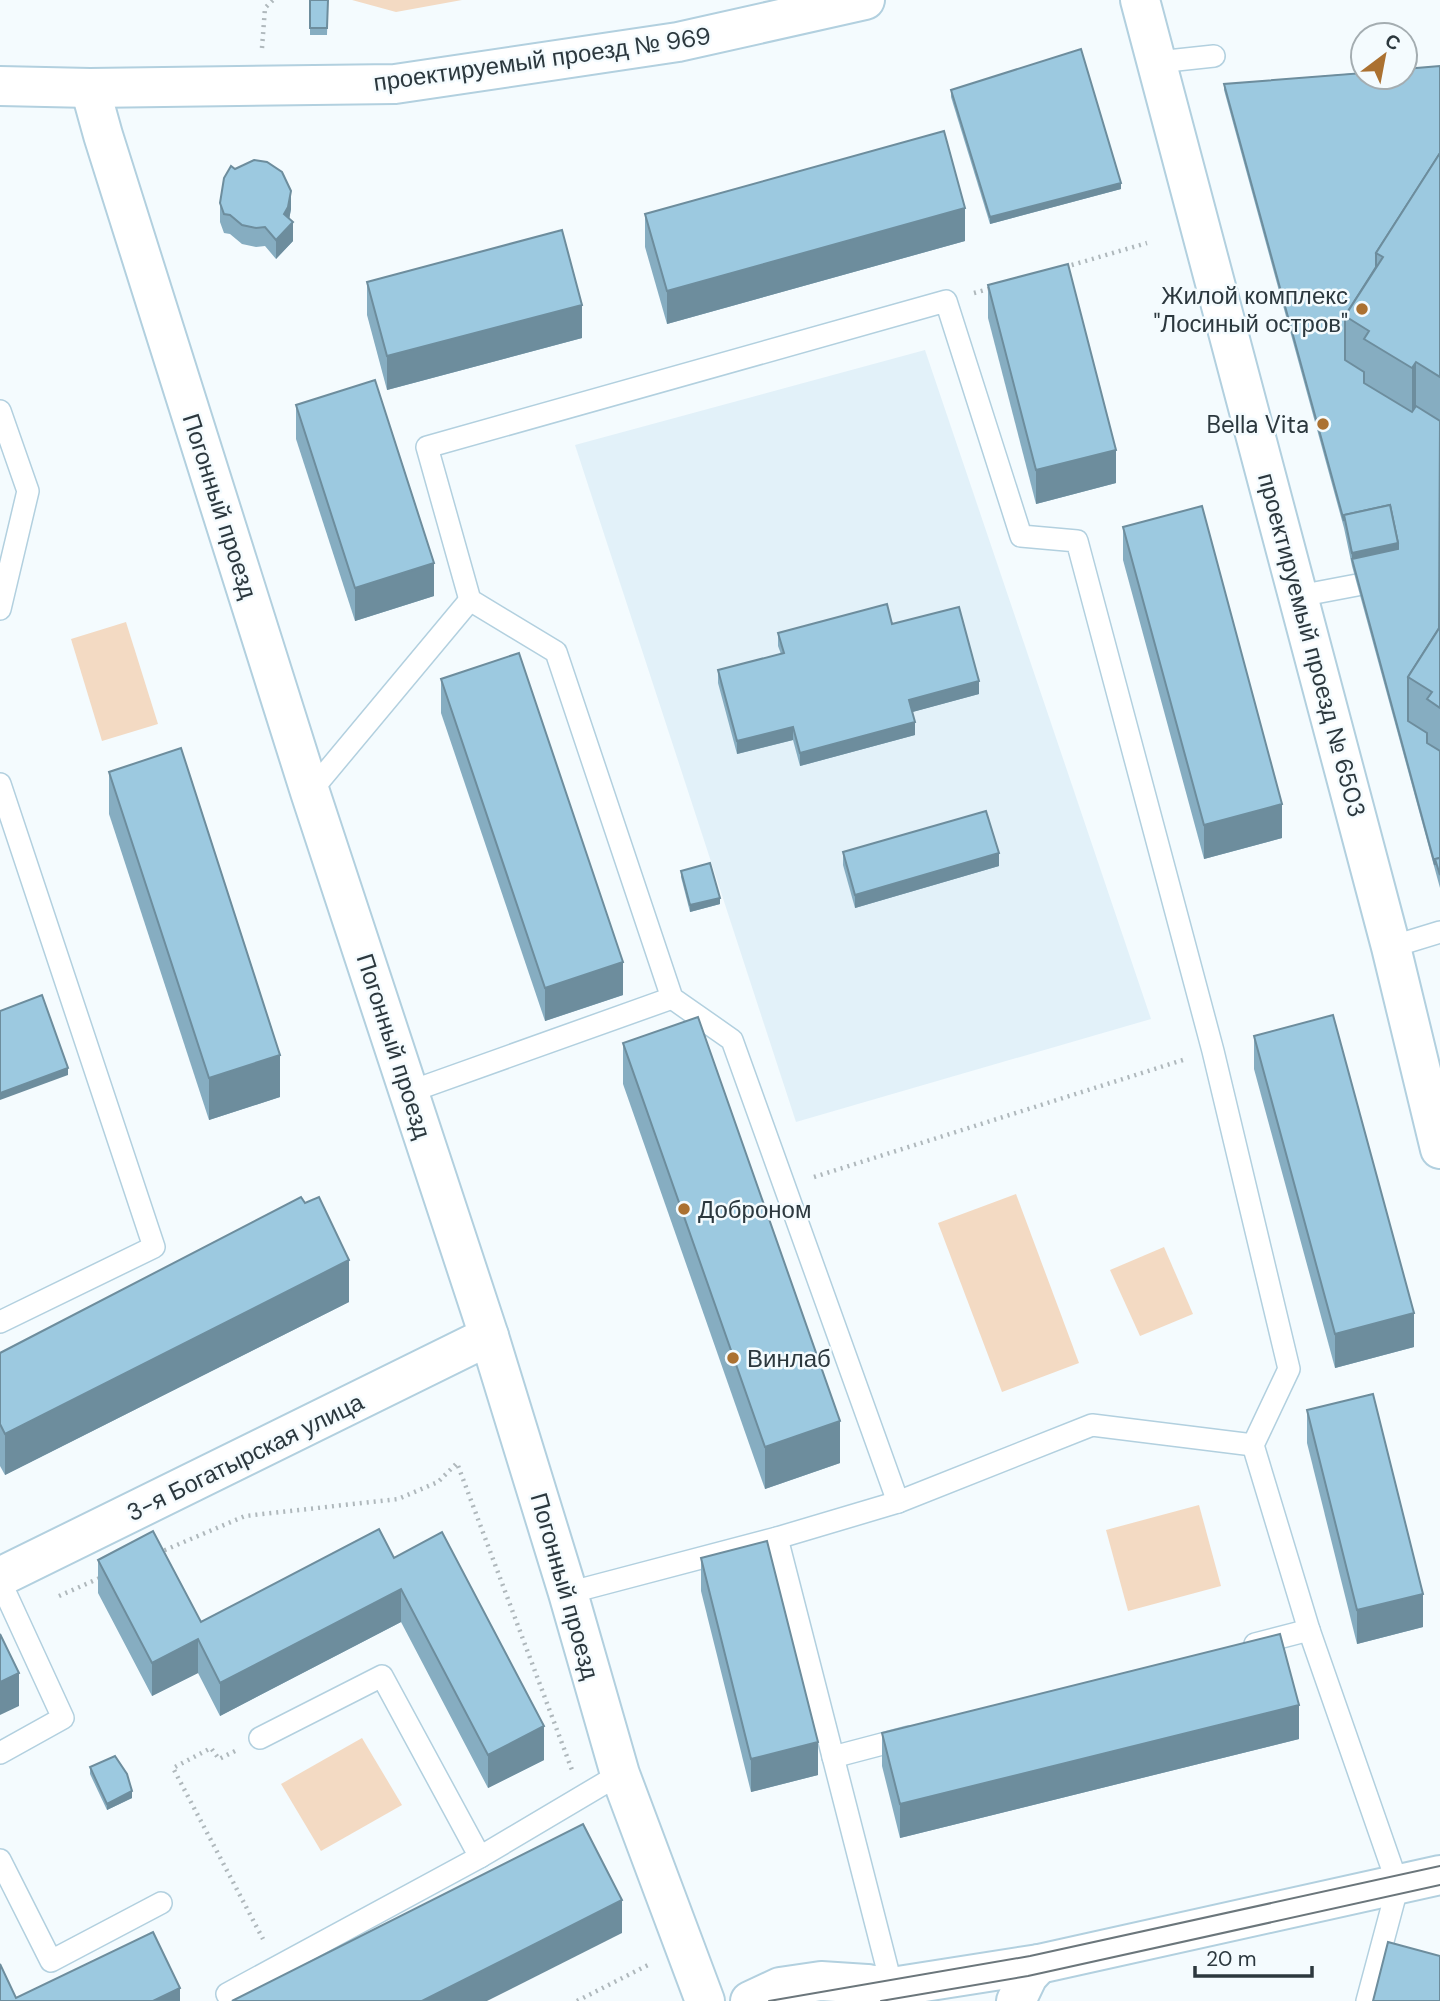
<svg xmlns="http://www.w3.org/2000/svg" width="1440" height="2001" font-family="'DM Sans',sans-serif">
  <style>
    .built { fill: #e2f1f9 }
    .green { fill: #f3dac3 }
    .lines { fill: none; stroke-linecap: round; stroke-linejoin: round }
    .service-casing { stroke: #b2d0df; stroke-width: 24 }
    .minor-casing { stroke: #b2d0df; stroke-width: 42 }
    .tertiary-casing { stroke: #b2d0df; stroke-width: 42 }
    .path { stroke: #afb8bc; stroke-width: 4.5; stroke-dasharray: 2 5; stroke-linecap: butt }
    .service { stroke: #fff; stroke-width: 21 }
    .minor { stroke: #fff; stroke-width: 38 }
    .tertiary { stroke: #fff; stroke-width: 38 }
    .tram { stroke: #6b767b; stroke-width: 2 }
    .wall { fill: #86adc1 }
    .shaded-wall { fill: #6d8d9d }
    .building { fill: #9cc9e0; stroke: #6d8d9d; stroke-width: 2 }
    .poi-dot { fill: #ab7131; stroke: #f4fbfe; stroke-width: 2.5 }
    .labels { text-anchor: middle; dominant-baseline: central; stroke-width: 5; stroke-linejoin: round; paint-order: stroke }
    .street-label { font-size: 24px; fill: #2c383e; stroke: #f4fbfe }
    .poi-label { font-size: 24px; fill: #2c383e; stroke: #f4fbfe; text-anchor: end }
  </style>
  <rect width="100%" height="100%" fill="#f4fbfe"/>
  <path class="built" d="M925,350L1151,1019L796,1122L575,445Z"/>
  <g class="green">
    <path d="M352,0H462L396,12Z"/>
    <path d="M126,622L158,724L102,741L71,639Z"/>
    <path d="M1016,1194L1079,1363L1002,1392L938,1223Z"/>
    <path d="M1164,1247L1193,1314L1140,1336L1110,1270Z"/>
    <path d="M1199,1505L1221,1586L1128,1611L1106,1530Z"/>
    <path d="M362,1738L402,1805L321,1851L281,1784Z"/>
  </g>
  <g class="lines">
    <g class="service-casing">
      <g id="service">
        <path d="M1158,62L1214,56"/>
        <path d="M0,411L28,491L0,609"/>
        <path d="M1299,596L1357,585"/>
        <path d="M0,784L154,1247L0,1322"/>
        <path d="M310,792L470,600"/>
        <path d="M1391,947L1440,932"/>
        <path d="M409,1092L672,998"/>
        <path d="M898,1502L732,1040L672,998L556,652L470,600L427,447L946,301L1021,536L1077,541L1213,1051L1289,1369L1253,1445L1309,1630L1398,1885L1367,2001"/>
        <path d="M777,1538L892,1987"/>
        <path d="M0,1581L63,1718L0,1753"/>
        <path d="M568,1593L777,1538L898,1502L1092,1425L1253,1445"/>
        <path d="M1255,1644L1309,1630"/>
        <path d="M833,1757L909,1737"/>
        <path d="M480,1857L620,1774"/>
        <path d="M0,1860L51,1961L161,1903"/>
        <path d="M227,1994L480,1857L382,1676L260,1738"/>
      </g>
    </g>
    <g class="minor-casing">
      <g id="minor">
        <path d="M1140,0L1391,947L1440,1149"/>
        <path d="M0,86L90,88L395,84L678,42L865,0"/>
        <path d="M90,88L103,135L310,792L489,1336L568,1593L620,1774L705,2001"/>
        <path d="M0,1577L489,1336"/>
        <path d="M867,1984L892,1987L1039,1964L1440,1875"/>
        <path d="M1016,2001L1028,1976L1039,1964"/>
      </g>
    </g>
    <g class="tertiary-casing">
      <path id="tertiary" d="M750,2001L780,1987L821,1981L867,1984L900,2001"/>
    </g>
    <g class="path">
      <path d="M262,48L265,8L273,0"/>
      <path d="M1065,267L1147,243"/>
      <path d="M974,293L992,288"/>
      <path d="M814,1177L1186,1059"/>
      <path d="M158,1553L245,1516L398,1499L438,1482L457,1463L572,1770"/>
      <path d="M59,1596L102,1577"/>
      <path d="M235,1751L219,1759L211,1748L173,1768L263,1939"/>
      <path d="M577,2001L648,1965"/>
    </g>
    <use href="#service" class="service"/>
    <use href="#minor" class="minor"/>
    <use href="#tertiary" class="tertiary"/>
    <g class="tram">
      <path d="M769,2001L1030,1956L1440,1866"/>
      <path d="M881,2001L1028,1976L1440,1885"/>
    </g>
  </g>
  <g class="wall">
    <path d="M310,0H328L327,35H310Z"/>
    <path d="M1440,66V888L1352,566L1344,528L1224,90V84Z"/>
    <path d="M951,90L1121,189L990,224L951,97Z"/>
    <path d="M220,203L291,209L289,219L293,241L276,259L265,246L256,247L242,244L230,234L224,233L220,222Z"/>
    <path d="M645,214L965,241L667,324L645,247Z"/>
    <path d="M367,282L582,338L387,390L367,315Z"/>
    <path d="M988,285L1116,483L1036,504L988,318Z"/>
    <path d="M296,405L434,596L355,621L296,439Z"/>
    <path d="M1123,527L1282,838L1204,859L1123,560Z"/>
    <path d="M892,624L979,694L912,712L915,735L800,766L793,740L737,754L718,683V670L781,654L778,646V633Z"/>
    <path d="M441,679L623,995L545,1021L441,713Z"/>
    <path d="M109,772L280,1097L209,1120L109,814Z"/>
    <path d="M843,852L999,866L855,908L843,865Z"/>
    <path d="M681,871L720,904L690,912L681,877Z"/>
    <path d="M1254,1036L1414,1347L1335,1368L1254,1069Z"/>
    <path d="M623,1043L840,1463L765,1489L623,1084Z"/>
    <path d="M349,1302L5,1475L0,1466V1353Z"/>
    <path d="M1307,1410L1423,1627L1357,1644L1307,1443Z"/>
    <path d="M394,1558L544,1760L488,1788L401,1622L220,1716L198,1673L152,1696L98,1593V1560L201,1622Z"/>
    <path d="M701,1558L818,1775L751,1792L701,1591Z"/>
    <path d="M882,1733L1299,1739L900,1838L882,1766Z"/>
    <path d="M90,1767L132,1798L107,1810L90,1774Z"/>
  </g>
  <g class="shaded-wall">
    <path d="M1121,183V189L990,224V217Z"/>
    <path d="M291,191V209L288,226L293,222V241L276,259V240Z"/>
    <path d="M965,208V241L667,324V291Z"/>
    <path d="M582,305V338L387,390V356Z"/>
    <path d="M1416,362V413L1412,419V368Z"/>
    <path d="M1116,450V483L1036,504V470Z"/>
    <path d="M1398,543V556L1352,559V553Z"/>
    <path d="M434,563V596L355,621V588Z"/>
    <path d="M979,681V694L909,713V700Z"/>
    <path d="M915,722V735L800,766V753Z"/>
    <path d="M793,727V740L737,754V741Z"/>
    <path d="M1282,804V838L1204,859V825Z"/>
    <path d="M999,853V866L855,908V895Z"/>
    <path d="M720,898V904L690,912V905Z"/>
    <path d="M623,962V995L545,1021V988Z"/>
    <path d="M280,1055V1097L209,1120V1078Z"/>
    <path d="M68,1068V1075L0,1100V1093Z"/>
    <path d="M349,1260V1302L5,1475V1434Z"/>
    <path d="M1414,1313V1347L1335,1368V1334Z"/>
    <path d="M840,1421V1463L765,1489V1447Z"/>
    <path d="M401,1589V1622L220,1716V1683Z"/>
    <path d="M1423,1594V1627L1357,1644V1610Z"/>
    <path d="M198,1639V1673L152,1696V1663Z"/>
    <path d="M19,1673V1706L0,1715V1682Z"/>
    <path d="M1299,1705V1739L900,1838V1804Z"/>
    <path d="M544,1726V1760L488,1788V1755Z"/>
    <path d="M818,1742V1775L751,1792V1759Z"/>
    <path d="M132,1791V1798L107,1810V1804Z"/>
    <path d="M622,1900V1933L487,2001H422Z"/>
    <path d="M180,1988V2001H153Z"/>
  </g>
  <g class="building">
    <path d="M310,0H328L327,28H310Z"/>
    <path d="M1081,49L1121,183L990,217L951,90Z"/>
    <path d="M1440,66V153L1376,253V267L1345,316V360L1364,372V383L1412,412L1416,406L1440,421L1439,628L1408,677V721L1427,733V743L1440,751V858L1435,859V865L1352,559L1398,549V543L1390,505L1344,515V521L1224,84L1363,73V77H1405V69Z"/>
    <path d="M944,131L965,208L667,291L645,214Z"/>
    <path d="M1440,153V377L1416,362L1412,368L1364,339L1369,331L1345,316L1383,257L1376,253Z"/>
    <path d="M254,160L267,162L282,172L291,191L288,207L284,214L293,222L276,240L265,227L256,228L242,225L230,215L224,214L220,203L224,178L231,166L235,169Z"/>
    <path d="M562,230L582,305L387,356L367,282Z"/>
    <path d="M1068,264L1116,450L1036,470L988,285Z"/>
    <path d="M375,380L434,563L355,588L296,405Z"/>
    <path d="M1390,505L1398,543L1352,553L1344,515Z"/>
    <path d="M1202,506L1282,804L1204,825L1123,527Z"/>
    <path d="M887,604L892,624L959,607L979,681L909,700L915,722L800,753L793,727L737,741L718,670L784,653L778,633Z"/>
    <path d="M1440,627V708L1427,699L1432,692L1408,677Z"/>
    <path d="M519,653L623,962L545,988L441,679Z"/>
    <path d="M181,748L280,1055L209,1078L109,772Z"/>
    <path d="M986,811L999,853L855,895L843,852Z"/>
    <path d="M1440,858V875L1435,859Z"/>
    <path d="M710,863L720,898L690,905L681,871Z"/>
    <path d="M42,995L68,1068L0,1093V1011Z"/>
    <path d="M1333,1015L1414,1313L1335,1334L1254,1036Z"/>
    <path d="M698,1017L840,1421L765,1447L623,1043Z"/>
    <path d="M301,1197L305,1203L319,1197L349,1260L5,1434L0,1424V1353Z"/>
    <path d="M1373,1394L1423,1594L1357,1610L1307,1410Z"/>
    <path d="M379,1529L394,1558L442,1532L544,1726L488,1755L401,1589L220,1683L198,1639L152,1663L98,1560L153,1531L201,1622Z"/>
    <path d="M767,1541L818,1742L751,1759L701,1558Z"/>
    <path d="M0,1634L19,1673L0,1682Z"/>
    <path d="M1280,1634L1299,1705L900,1804L882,1733Z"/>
    <path d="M115,1756L127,1774L132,1791L107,1804L90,1767Z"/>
    <path d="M583,1824L622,1900L422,2001H232Z"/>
    <path d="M153,1932L180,1988L153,2001H0V1964L16,1998Z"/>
    <path d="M1388,1942L1440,1956V2001H1373Z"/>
  </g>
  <g class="poi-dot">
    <circle cx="1362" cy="309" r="7"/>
    <circle cx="1323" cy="424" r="7"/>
    <circle cx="684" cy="1209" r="7"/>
    <circle cx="733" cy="1358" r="7"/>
  </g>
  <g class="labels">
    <g class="street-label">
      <text transform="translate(542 59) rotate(-8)">проектируемый проезд № 969</text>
      <text transform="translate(220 506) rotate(72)">Погонный проезд</text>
      <text transform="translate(1312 645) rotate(75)">проектируемый проезд № 6503</text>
      <text transform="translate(394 1046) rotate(72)">Погонный проезд</text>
      <text transform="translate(245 1457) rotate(-26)">3-я Богатырская улица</text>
      <text transform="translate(565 1586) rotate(74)">Погонный проезд</text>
    </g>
    <g class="poi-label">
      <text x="1348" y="295">Жилой комплекс<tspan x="1348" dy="28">"Лосиный остров"</tspan></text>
      <text x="1309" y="424">Bella Vita</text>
      <text x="698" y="1209" text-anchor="start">Доброном</text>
      <text x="747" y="1358" text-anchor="start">Винлаб</text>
    </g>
  </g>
  <g transform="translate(1384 56) rotate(32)"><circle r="33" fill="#f4fbfe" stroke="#a4adb1" stroke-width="2"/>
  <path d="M0-5L12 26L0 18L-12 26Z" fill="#ab7131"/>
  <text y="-10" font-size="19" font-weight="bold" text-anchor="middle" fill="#2c383e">С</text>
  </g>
  <path d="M1195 1966v10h117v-10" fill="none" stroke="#2c383e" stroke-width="3.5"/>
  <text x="1206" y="1966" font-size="21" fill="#2c383e" stroke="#f4fbfe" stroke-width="5" paint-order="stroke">20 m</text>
</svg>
